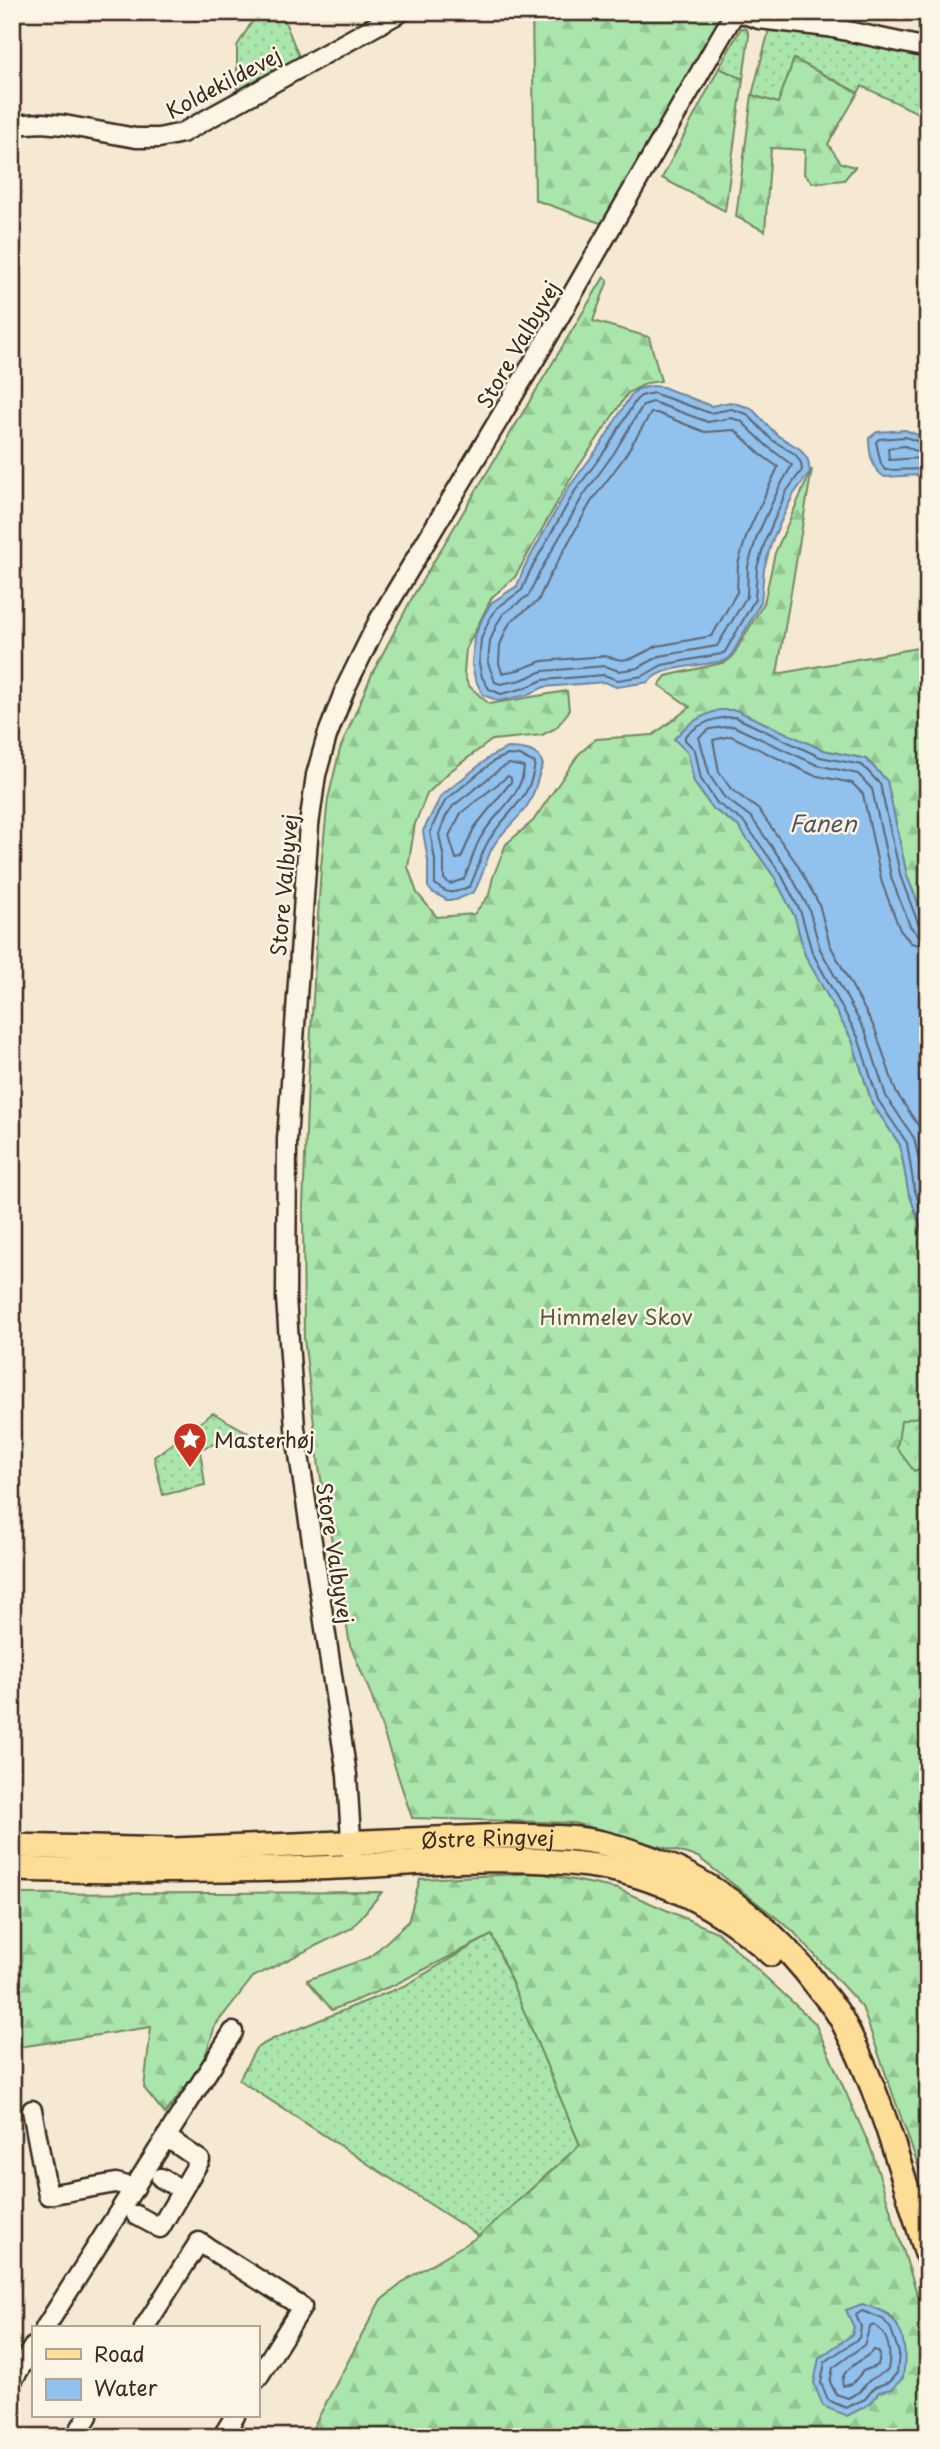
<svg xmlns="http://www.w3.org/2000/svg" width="940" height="2449" font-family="'Playpen Sans',sans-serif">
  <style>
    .grass { fill: url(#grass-dots); stroke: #728864; stroke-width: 2 }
    .forest { fill: url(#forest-firs); stroke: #728864; stroke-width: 2; fill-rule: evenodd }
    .park { fill: url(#park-crowns); stroke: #728864; stroke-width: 2 }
    .water { fill: #91c1ed; stroke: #6f859a; stroke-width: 2 }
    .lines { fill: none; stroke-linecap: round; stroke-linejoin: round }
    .shore { stroke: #5d6671; stroke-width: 2 }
    .minor-casing { stroke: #3b2a1e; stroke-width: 23 }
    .major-casing { stroke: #3b2a1e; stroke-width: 28 }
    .minor { stroke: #fcf5e5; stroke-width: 18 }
    .major { stroke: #fedd96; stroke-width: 23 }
    .labels { text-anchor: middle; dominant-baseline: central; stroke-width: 5; stroke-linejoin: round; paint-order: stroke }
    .street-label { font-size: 21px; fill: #3b2a1e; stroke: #fcf5e5 }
    .park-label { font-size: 21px; fill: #575941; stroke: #fcf5e5 }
    .poi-label { font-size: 21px; fill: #3b2a1e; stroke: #fcf5e5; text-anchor: start }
    .water-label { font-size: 23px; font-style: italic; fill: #55575c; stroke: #fcf5e5 }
  </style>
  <defs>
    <pattern id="grass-dots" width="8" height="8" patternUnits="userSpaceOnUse" patternTransform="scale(1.75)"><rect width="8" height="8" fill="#aae6ab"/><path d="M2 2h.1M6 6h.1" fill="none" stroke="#93c593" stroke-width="1.8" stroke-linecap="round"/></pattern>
    <pattern id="forest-firs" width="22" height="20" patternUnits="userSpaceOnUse" patternTransform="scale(1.75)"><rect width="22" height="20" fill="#aae6ab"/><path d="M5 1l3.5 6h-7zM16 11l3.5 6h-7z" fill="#93c593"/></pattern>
    <pattern id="park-crowns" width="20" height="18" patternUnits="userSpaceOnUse" patternTransform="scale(1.75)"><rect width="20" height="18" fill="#aae6ab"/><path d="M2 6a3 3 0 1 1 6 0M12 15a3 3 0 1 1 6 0" fill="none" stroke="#93c593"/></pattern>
  </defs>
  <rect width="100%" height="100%" fill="#f6e9d4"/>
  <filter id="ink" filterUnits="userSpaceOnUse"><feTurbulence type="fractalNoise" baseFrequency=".0143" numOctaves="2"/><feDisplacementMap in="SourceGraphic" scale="14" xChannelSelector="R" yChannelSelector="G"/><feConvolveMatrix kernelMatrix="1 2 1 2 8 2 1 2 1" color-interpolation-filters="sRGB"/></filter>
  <g filter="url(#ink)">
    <g class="grass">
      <path d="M258,12H281L300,59L237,93V46Z"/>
      <path d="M741,28L747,29L749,36L743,79L719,68Z"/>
      <path d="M769,30L834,33L928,59V118L862,86L858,93L794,59L778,104L752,95Z"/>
      <path d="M213,1413L247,1432L200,1449L205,1485L163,1495L154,1457Z"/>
      <path d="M492,1934L580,2145L479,2236L239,2080L256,2048L273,2039L406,1985Z"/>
    </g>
    <g class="forest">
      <path d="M532,12H725L606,225L535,200Z"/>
      <path d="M794,59L858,93L828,144L841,163L855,167L844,180L813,183L804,174L805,150L771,148L765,231L736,217L752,95L778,103Z"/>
      <path d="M719,68L743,79L725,211L662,178Z"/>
      <path d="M604,277L608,280L593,321L649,337L661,381L647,383L628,393L571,478L515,577L492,597L466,649L464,673L468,685L489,704L567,691L569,711L556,728L542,735L492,740L449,772L427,794L415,824L408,867L417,893L437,917L474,914L489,895L493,877L506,844L533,821L579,754L596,739L653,735L690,707L659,685L666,676L726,662L732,657L764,603L775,553L812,469L777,674L928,646V928L907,876L887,781L866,759L823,750L736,710L688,753L694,782L712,808L738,826L775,878L795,917L805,955L852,1040L872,1103L900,1145L908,1190L928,1248V2193L862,2007L792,1930L698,1857L574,1823L412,1818L370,1692L350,1645L319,1467L304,1338L303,1208L308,1081L321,867L328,799L340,749L372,674L413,596Z"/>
      <path d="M539,1873L618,1889L717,1932L815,2023L871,2149L928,2328V2437H308L380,2301L410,2277L479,2236L580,2145L492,1935L396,1984L332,2010L307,1980L370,1957L408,1922L420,1879ZM862,2304L888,2314L898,2326L892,2389L879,2392L870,2404L819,2358L852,2335L854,2327L850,2318Z"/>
      <path d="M382,1892L352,1928L253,1977L215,2026L203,2063L165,2114L144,2088L151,2027L12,2048V1894Z"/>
    </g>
    <path class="park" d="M928,1414V1466L914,1471L897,1448L901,1421Z"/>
    <g class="water">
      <path d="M652,386L663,387L711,406L730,402L751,408L777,435L800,449L808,460L810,472L793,495L772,541L764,569L761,602L730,658L723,661C706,665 657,667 649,682L616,687L605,682L544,687L527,695L499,701L483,695L475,679L472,665L474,638L483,617L491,603L517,586L524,568L569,487L601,444L631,395L638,389Z"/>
      <path d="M905,430L928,439V477L919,475L885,477C872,471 869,452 869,438L877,432Z"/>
      <path d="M719,710H736L823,750L866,759L887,781L907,876L928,928V1248L908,1190L900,1145L872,1103L852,1040L805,955L795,917L775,878L738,826L712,808L694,782L688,753L674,739C687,724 700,716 719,710Z"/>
      <path d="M507,748C521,748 539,749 543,765C536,779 536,793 527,806C516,822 501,831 491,850C485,864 482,878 474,892L456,900H447L432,892L428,887V861L423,831L441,796L491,756Z"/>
      <path d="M862,2304C870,2307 882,2309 888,2315C907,2330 906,2357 903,2378L892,2389L879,2392L870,2404L847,2416L823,2406L814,2383L819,2358L852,2335L854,2327L846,2310Z"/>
    </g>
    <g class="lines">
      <g class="shore">
        <path d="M653,393L710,413L731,409L747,414L772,440L795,454L801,463L802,470L786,492L766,539L757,568L755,599L725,652L721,654L662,665L643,676L618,680L604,675L543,680L525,688L501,694L489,689L482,677L479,664L481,639L489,620L497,608L522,590L530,571L575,491L607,448L636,400L641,396Z"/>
        <path d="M653,402L708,422L731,418L741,421L767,446L792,465L779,488L757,536L748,566L747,596L717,646L660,656L638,668L619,671L605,666L543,671L521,680L501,684L495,682L488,663L490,641L497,624L503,614L529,595L538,575L583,496L614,453L643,405Z"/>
        <path d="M651,413H657L705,432L735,430L760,454L778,467L747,534L738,564L737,592L712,636L657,646L633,658L621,660L605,656L542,661L518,670L502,673L499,663L500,645L507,628L511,621L538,601L548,579L591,502L623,459Z"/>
        <path d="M928,445L905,437L879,439L876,442L881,464L885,470L928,469"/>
        <path d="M905,446L920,453V458L889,460L888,448Z"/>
        <path d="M508,755L520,756L535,763C530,802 508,809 489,840C480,854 478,871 470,886C456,893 448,896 435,884V860L430,832L439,812L446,800L494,761Z"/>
        <path d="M509,764L524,767C522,797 495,812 481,837C473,850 471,865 464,879L450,884L444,879V859L439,834L446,816L453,806L500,769Z"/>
        <path d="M508,776L511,778V782L474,828L461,858L456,859L449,836L461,813Z"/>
        <path d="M928,927L918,923L901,878L880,784L862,765L820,757L735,717C714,717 701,723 685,736V740L695,750L701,779L717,803L744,822L781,874L801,913L812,952L858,1037L878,1100L907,1143L914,1188L928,1230"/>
        <path d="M928,936L917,934L910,926L892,880L872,789L858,774L817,765L733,726L710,729L699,737L710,776L724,797L751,817L788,870L809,909L820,949L866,1033L886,1096L914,1138L928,1201"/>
        <path d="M928,947L911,943L900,930L882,883L863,794L852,783L813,775L731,736L713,740L719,772L731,789L759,810L797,864L819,904L830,945L875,1029L896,1092L922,1131L928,1152"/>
        <path d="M862,2311L883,2319L891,2329L899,2353L897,2373L889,2382L875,2387L865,2399L846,2408L828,2400L821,2383L825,2362L859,2338L861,2327L856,2315Z"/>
        <path d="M874,2325C890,2334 891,2354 888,2370L870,2380L859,2392L848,2398L836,2394L830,2382L833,2368L864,2345L870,2327Z"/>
        <path d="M874,2350L878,2351L880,2355L878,2365L863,2371L852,2384L843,2386C837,2369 864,2361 874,2350Z"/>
      </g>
      <g class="minor-casing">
        <g id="minor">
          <path d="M738,12L759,19L828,27L928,48"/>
          <path d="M12,125L42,123L64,125L136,138H159L182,133L401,12"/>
          <path d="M352,1854L347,1775L295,1428L286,1298L287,1140L309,825L316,775L327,736L346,687L379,620L538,354L735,12"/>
          <path d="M32,2110L48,2195L116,2183L135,2188"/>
          <path d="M161,2178L182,2190"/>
          <path d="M136,2215L160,2228L200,2160L166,2137"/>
          <path d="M45,2328L233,2032"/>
          <path d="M144,2328L199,2242L302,2307L257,2379"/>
          <path d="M12,2381L33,2347"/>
          <path d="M75,2437L88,2416"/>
          <path d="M222,2437L235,2416"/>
        </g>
      </g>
      <g class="major-casing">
        <g id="major">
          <path id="s1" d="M12,1846L174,1850L506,1836C539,1837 574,1836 606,1844C693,1866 765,1916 818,1987C826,1998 837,2009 843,2022C882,2096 903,2178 928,2257"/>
          <path d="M12,1869C113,1872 213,1871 314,1868C404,1865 498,1853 588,1865C655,1873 723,1908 771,1954"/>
        </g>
      </g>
      <use href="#minor" class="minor"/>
      <use href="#major" class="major"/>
    </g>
  </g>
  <defs>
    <g id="sight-pin" transform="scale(1.75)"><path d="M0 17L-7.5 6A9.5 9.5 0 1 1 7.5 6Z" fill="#c8321e" stroke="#fcf5e5"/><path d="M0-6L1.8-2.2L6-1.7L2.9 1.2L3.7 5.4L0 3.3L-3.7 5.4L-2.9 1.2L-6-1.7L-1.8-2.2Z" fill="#fff"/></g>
  </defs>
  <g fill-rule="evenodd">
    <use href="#sight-pin" x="190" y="1439"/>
  </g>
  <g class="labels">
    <g class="street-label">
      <text transform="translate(223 82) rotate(-28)">Koldekildevej</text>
      <text transform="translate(517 344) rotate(-60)">Store Valbyvej</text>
      <text transform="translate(283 885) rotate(-85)">Store Valbyvej</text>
      <text transform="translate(336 1553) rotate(81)">Store Valbyvej</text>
      <text stroke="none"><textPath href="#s1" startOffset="476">Østre Ringvej</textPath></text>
    </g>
    <g class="park-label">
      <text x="616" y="1316">Himmelev Skov</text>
    </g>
    <g class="poi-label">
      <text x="214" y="1439">Masterhøj</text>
    </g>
    <g class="water-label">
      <text x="823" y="822">Fanen</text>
    </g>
  </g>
  <rect width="940" height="2449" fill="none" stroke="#fcf5e5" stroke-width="42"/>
  <rect x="21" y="21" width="898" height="2407" fill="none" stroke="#3b2a1e" stroke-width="2.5" filter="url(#ink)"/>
  <rect x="32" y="2326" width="228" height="91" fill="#fcf5e5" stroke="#afa495" stroke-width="2"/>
  <rect x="46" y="2349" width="35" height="10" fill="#fedd96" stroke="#afa495" stroke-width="2"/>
  <text x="94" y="2362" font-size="21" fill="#3b2a1e">Road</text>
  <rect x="46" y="2379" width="35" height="21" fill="#91c1ed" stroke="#afa495" stroke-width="2"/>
  <text x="94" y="2396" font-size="21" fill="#3b2a1e">Water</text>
</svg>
